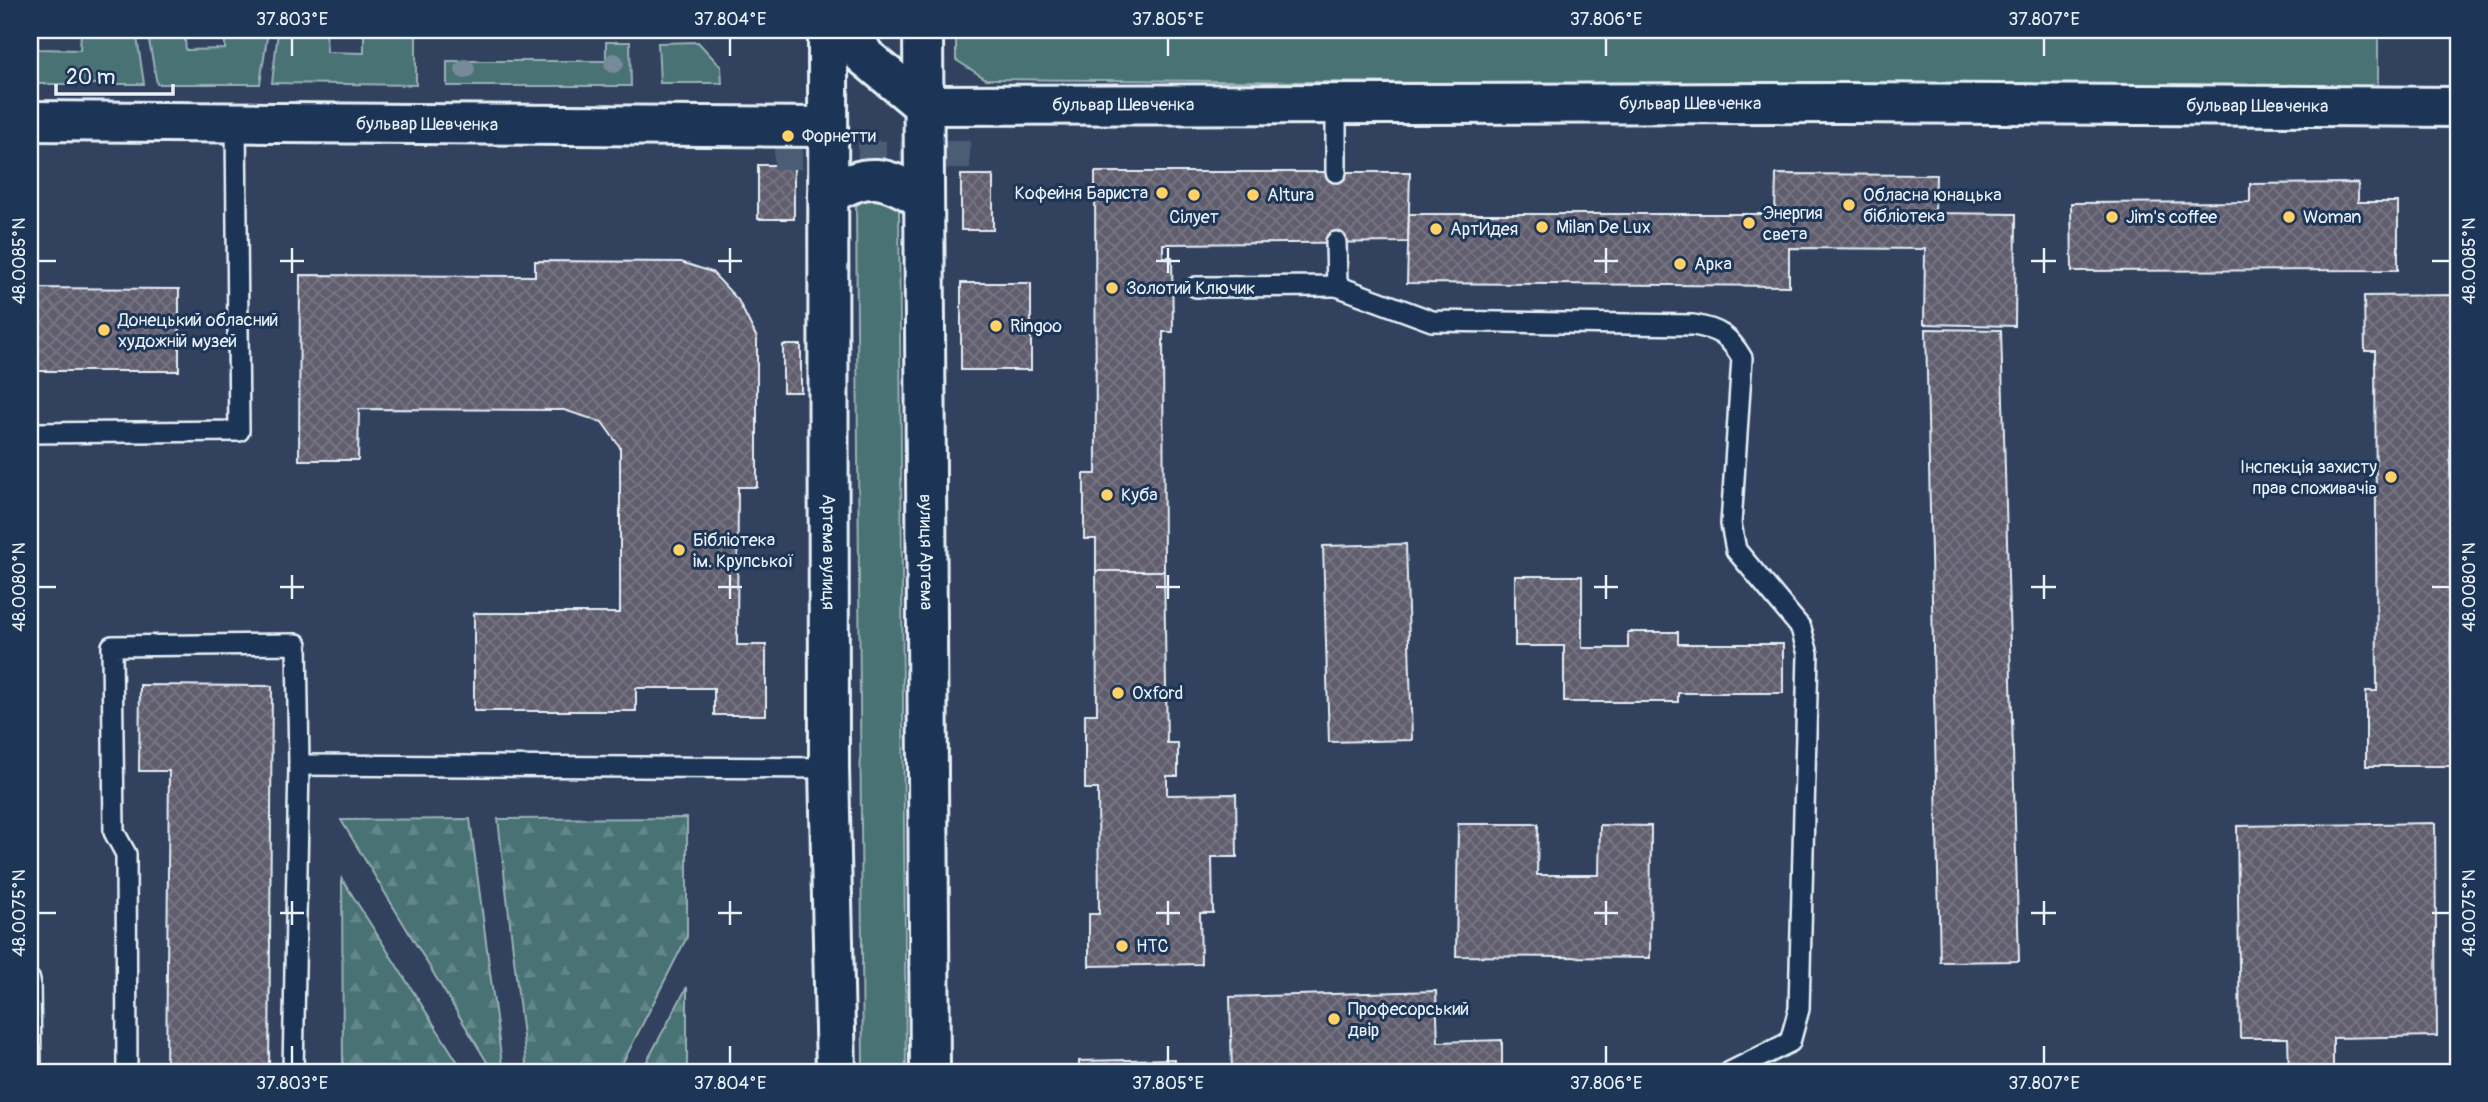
<svg xmlns="http://www.w3.org/2000/svg" width="2488" height="1102" font-family="Pangolin,sans-serif">
  <style>
    .green { fill: #4a7275; stroke: #99b2b6; stroke-width: 2 }
    .forest { fill: url(#forest-firs); stroke: #99b2b6; stroke-width: 2 }
    .building { fill: url(#building-cross-hatch); stroke: #e8f1f8; stroke-width: 2 }
    .lines { fill: none; stroke-linecap: round; stroke-linejoin: round }
    .pedestrian-tunnel { stroke: #4c5b75; stroke-width: 28; stroke-dasharray: 28 14; stroke-linecap: butt }
    .service-casing { stroke: #e8f1f8; stroke-width: 24 }
    .minor-casing { stroke: #e8f1f8; stroke-width: 44 }
    .secondary-casing { stroke: #e8f1f8; stroke-width: 44 }
    .primary-casing { stroke: #e8f1f8; stroke-width: 44 }
    .service { stroke: #1d3557; stroke-width: 19 }
    .minor { stroke: #1d3557; stroke-width: 38 }
    .secondary { stroke: #1d3557; stroke-width: 38 }
    .primary { stroke: #1d3557; stroke-width: 38 }
    .tree { fill: #778a99 }
    .ticks { fill: none; stroke: #e8f1f8; stroke-width: 2.5 }
    .poi-dot { fill: #ffd166; stroke: #1d3557; stroke-width: 2.5 }
    .labels { text-anchor: middle; dominant-baseline: central; stroke-width: 6; stroke-linejoin: round; paint-order: stroke }
    .street-label { font-size: 18px; fill: #e8f1f8; stroke: #1d3557 }
    .poi-label { font-size: 18px; fill: #e8f1f8; stroke: #1d3557; text-anchor: start }
    .neatline { fill: none; stroke: #e8f1f8; stroke-width: 2.5 }
    .ticks-label { font-size: 18px; text-anchor: middle; fill: #e8f1f8 }
  </style>
  <defs>
    <pattern id="forest-firs" width="22" height="20" patternUnits="userSpaceOnUse" patternTransform="scale(1.75)"><rect width="22" height="20" fill="#4a7275"/><path d="M5 1l3.5 6h-7zM16 11l3.5 6h-7z" fill="#648789"/></pattern>
    <pattern id="building-cross-hatch" width="8" height="8" patternUnits="userSpaceOnUse" patternTransform="scale(1.75)"><rect width="8" height="8" fill="#615d6e"/><path d="M0 0l8 8M0 8l8-8" fill="none" stroke="#787583"/></pattern>
  </defs>
  <rect width="100%" height="100%" fill="#31415e"/>
  <filter id="ink" filterUnits="userSpaceOnUse"><feTurbulence type="fractalNoise" baseFrequency=".0143" numOctaves="2"/><feDisplacementMap in="SourceGraphic" scale="14" xChannelSelector="R" yChannelSelector="G"/><feConvolveMatrix kernelMatrix="1 2 1 2 8 2 1 2 1" color-interpolation-filters="sRGB"/></filter>
  <g filter="url(#ink)">
    <g class="green">
      <path d="M30,30H37L38,49L80,50L81,30H136L144,84H30Z"/>
      <path d="M147,30H184L186,50L225,49V31H268L260,84H157Z"/>
      <path d="M956,30H2378V91L986,79L956,60Z"/>
      <path d="M278,31L326,32L327,52L364,53V32L416,31V85L272,83Z"/>
      <path d="M606,42H630L631,86H447V61H606Z"/>
      <path d="M698,42L721,67L722,83H660L658,43Z"/>
      <path d="M879,195L899,205L906,1072H863L856,206L866,198Z"/>
    </g>
    <g class="forest">
      <path d="M687,818V937L618,1072H527L498,819Z"/>
      <path d="M470,819L503,1072H493L341,820Z"/>
      <path d="M342,879L464,1072H343Z"/>
      <path d="M687,987V1072H641Z"/>
    </g>
    <g class="building">
      <rect x="758" y="165" width="36" height="54"/>
      <path d="M1095,172H1410L1408,242L1163,244V257H1172L1173,332H1163L1164,571H1096V539H1084V474H1096Z"/>
      <path d="M1776,174L1936,175L1935,213L2016,214L2015,326L1924,324L1925,249L1789,248V286L1407,283L1409,214H1775Z"/>
      <rect x="961" y="175" width="32" height="55"/>
      <path d="M2358,183V202H2398V270L2072,271L2071,203L2250,202V184Z"/>
      <path d="M535,261L681,262L712,272L738,300L757,338V487H738L737,645H766V715H714V688H636V711H474V613H620V447L602,422L564,410L359,409L358,460H299L300,275L535,276Z"/>
      <rect x="961" y="283" width="70" height="87"/>
      <path d="M30,288L179,289V371H30Z"/>
      <path d="M2458,295V351H2450L2451,766H2366V691H2377L2375,351H2365L2364,296Z"/>
      <path d="M1926,329L2001,330L2019,961L1940,962Z"/>
      <rect x="783" y="345" width="18" height="47"/>
      <path d="M1406,544L1412,740L1329,742L1323,546Z"/>
      <path d="M1096,571H1164L1167,743H1178V776H1167V795L1236,794L1237,857H1212L1213,913H1200L1201,964L1089,966V914H1099L1098,789H1085V714H1097Z"/>
      <path d="M1515,576H1582V648H1628V632H1678V644H1783V693H1678V702H1564V646H1515Z"/>
      <path d="M140,685L272,686L269,1072H166L169,771H139Z"/>
      <path d="M2435,823L2437,1036L2333,1038V1072H2289L2288,1038H2240L2237,826Z"/>
      <path d="M1458,824H1538L1537,875H1599L1600,825L1651,826L1650,958L1456,956Z"/>
      <path d="M1436,991L1438,1042L1502,1040V1072H1232L1230,997Z"/>
      <path d="M1174,1059V1072H1079V1061Z"/>
    </g>
    <g class="lines">
      <g class="pedestrian-tunnel">
        <path d="M774,155H978"/>
        <path d="M2450,160H2458"/>
      </g>
      <g class="service-casing">
        <g id="service">
          <path d="M1336,172V103"/>
          <path d="M1337,286L1432,321L1693,325C1719,329 1729,336 1742,358L1731,524L1736,550L1801,628L1808,654L1799,1009L1790,1042L1730,1072"/>
          <path d="M1196,287L1337,286L1336,242"/>
          <path d="M30,433L239,431L236,123"/>
          <path d="M299,765L829,768"/>
          <path d="M30,980L31,1072"/>
          <path d="M127,1072L126,854L114,832L112,646L297,644L299,765L293,1072"/>
        </g>
      </g>
      <g class="minor-casing">
        <g id="minor">
          <path id="s1" d="M30,121L826,127"/>
        </g>
      </g>
      <g class="secondary-casing">
        <g id="secondary">
          <path id="s2" d="M851,30L864,56L923,105L1841,103L2458,107"/>
        </g>
      </g>
      <g class="primary-casing">
        <g id="primary">
          <path id="s3" d="M828,30L829,768L836,1072"/>
          <path id="s4" d="M923,30L930,1072"/>
          <path d="M828,195C868,171 884,175 923,199"/>
        </g>
      </g>
      <use href="#service" class="service"/>
      <use href="#minor" class="minor"/>
      <use href="#secondary" class="secondary"/>
      <use href="#primary" class="primary"/>
    </g>
    <g class="tree">
      <circle cx="614" cy="63" r="10"/>
      <circle cx="465" cy="69" r="10"/>
    </g>
  </g>
  <path class="ticks" d="M292,38V56M730,38V56M1168,38V56M1606,38V56M2044,38V56M292,248V273M730,248V273M1168,248V273M1606,248V273M2044,248V273M38,261H56M280,261H304M718,261H742M1156,261H1180M1594,261H1618M2031,261H2056M2432,261H2450M292,575V599M730,575V599M1168,575V599M1606,575V599M2044,575V599M38,587H56M280,587H304M718,587H742M1156,587H1180M1594,587H1618M2031,587H2056M2432,587H2450M292,901V925M730,901V925M1168,901V925M1606,901V925M2044,901V925M38,913H56M280,913H304M718,913H742M1156,913H1180M1594,913H1618M2031,913H2056M2432,913H2450M292,1046V1064M730,1046V1064M1168,1046V1064M1606,1046V1064M2044,1046V1064"/>
  <g class="poi-dot">
    <circle cx="788" cy="136" r="7"/>
    <circle cx="1162" cy="193" r="7"/>
    <circle cx="1194" cy="195" r="7"/>
    <circle cx="1253" cy="195" r="7"/>
    <circle cx="1849" cy="205" r="7"/>
    <circle cx="2112" cy="217" r="7"/>
    <circle cx="2289" cy="217" r="7"/>
    <circle cx="1749" cy="223" r="7"/>
    <circle cx="1542" cy="227" r="7"/>
    <circle cx="1436" cy="229" r="7"/>
    <circle cx="1680" cy="264" r="7"/>
    <circle cx="1112" cy="288" r="7"/>
    <circle cx="996" cy="326" r="7"/>
    <circle cx="104" cy="330" r="7"/>
    <circle cx="2391" cy="477" r="7"/>
    <circle cx="1107" cy="495" r="7"/>
    <circle cx="679" cy="550" r="7"/>
    <circle cx="1118" cy="693" r="7"/>
    <circle cx="1122" cy="946" r="7"/>
    <circle cx="1334" cy="1019" r="7"/>
  </g>
  <g class="labels">
    <g class="street-label">
      <text stroke="none"><textPath href="#s2" startOffset="306">бульвар Шевченка</textPath></text>
      <text stroke="none"><textPath href="#s2" startOffset="873">бульвар Шевченка</textPath></text>
      <text stroke="none"><textPath href="#s2" startOffset="1440">бульвар Шевченка</textPath></text>
      <text stroke="none"><textPath href="#s1" startOffset="397">бульвар Шевченка</textPath></text>
      <text stroke="none"><textPath href="#s3" startOffset="522">Артема вулиця</textPath></text>
      <text stroke="none"><textPath href="#s4" startOffset="522">вулиця Артема</textPath></text>
    </g>
    <g class="poi-label">
      <text x="802" y="136">Форнетти</text>
      <text x="1148" y="193" text-anchor="end">Кофейня Бариста</text>
      <text x="1267" y="195">Altura</text>
      <text x="1863" y="195">Обласна юнацька<tspan x="1863" dy="21">бібліотека</tspan></text>
      <text x="1763" y="213">Энергия<tspan x="1763" dy="21">света</tspan></text>
      <text x="1194" y="217" text-anchor="middle">Сілует</text>
      <text x="2126" y="217">Jim's coffee</text>
      <text x="2303" y="217">Woman</text>
      <text x="1556" y="227">Milan De Lux</text>
      <text x="1450" y="229">АртИдея</text>
      <text x="1694" y="264">Арка</text>
      <text x="1126" y="288">Золотий Ключик</text>
      <text x="118" y="320">Донецький обласний<tspan x="118" dy="21">художній музей</tspan></text>
      <text x="1010" y="326">Ringoo</text>
      <text x="2377" y="467" text-anchor="end">Інспекція захисту<tspan x="2377" dy="21">прав споживачів</tspan></text>
      <text x="1121" y="495">Куба</text>
      <text x="693" y="540">Бібліотека<tspan x="693" dy="21">ім. Крупської</tspan></text>
      <text x="1132" y="693">Oxford</text>
      <text x="1136" y="946">HTC</text>
      <text x="1348" y="1009">Професорський<tspan x="1348" dy="21">двір</tspan></text>
    </g>
  </g>
  <rect width="2488" height="1102" fill="none" stroke="#1d3557" stroke-width="77"/>
  <path d="M56 84v10h117v-10" fill="none" stroke="#e8f1f8" stroke-width="3.5"/>
  <text x="66" y="84" font-size="21" fill="#e8f1f8" stroke="#1d3557" stroke-width="5" paint-order="stroke">20 m</text>
  <rect x="38" y="38" width="2412" height="1026" class="neatline"/>
  <g class="ticks-label">
    <text x="292" y="25">37.803°E</text>
    <text x="730" y="25">37.804°E</text>
    <text x="1168" y="25">37.805°E</text>
    <text x="1606" y="25">37.806°E</text>
    <text x="2044" y="25">37.807°E</text>
    <text transform="translate(19 261) rotate(-90)" y="6">48.0085°N</text>
    <text transform="translate(2469 261) rotate(-90)" y="6">48.0085°N</text>
    <text transform="translate(19 587) rotate(-90)" y="6">48.0080°N</text>
    <text transform="translate(2469 587) rotate(-90)" y="6">48.0080°N</text>
    <text transform="translate(19 913) rotate(-90)" y="6">48.0075°N</text>
    <text transform="translate(2469 913) rotate(-90)" y="6">48.0075°N</text>
    <text x="292" y="1089">37.803°E</text>
    <text x="730" y="1089">37.804°E</text>
    <text x="1168" y="1089">37.805°E</text>
    <text x="1606" y="1089">37.806°E</text>
    <text x="2044" y="1089">37.807°E</text>
  </g>
</svg>
